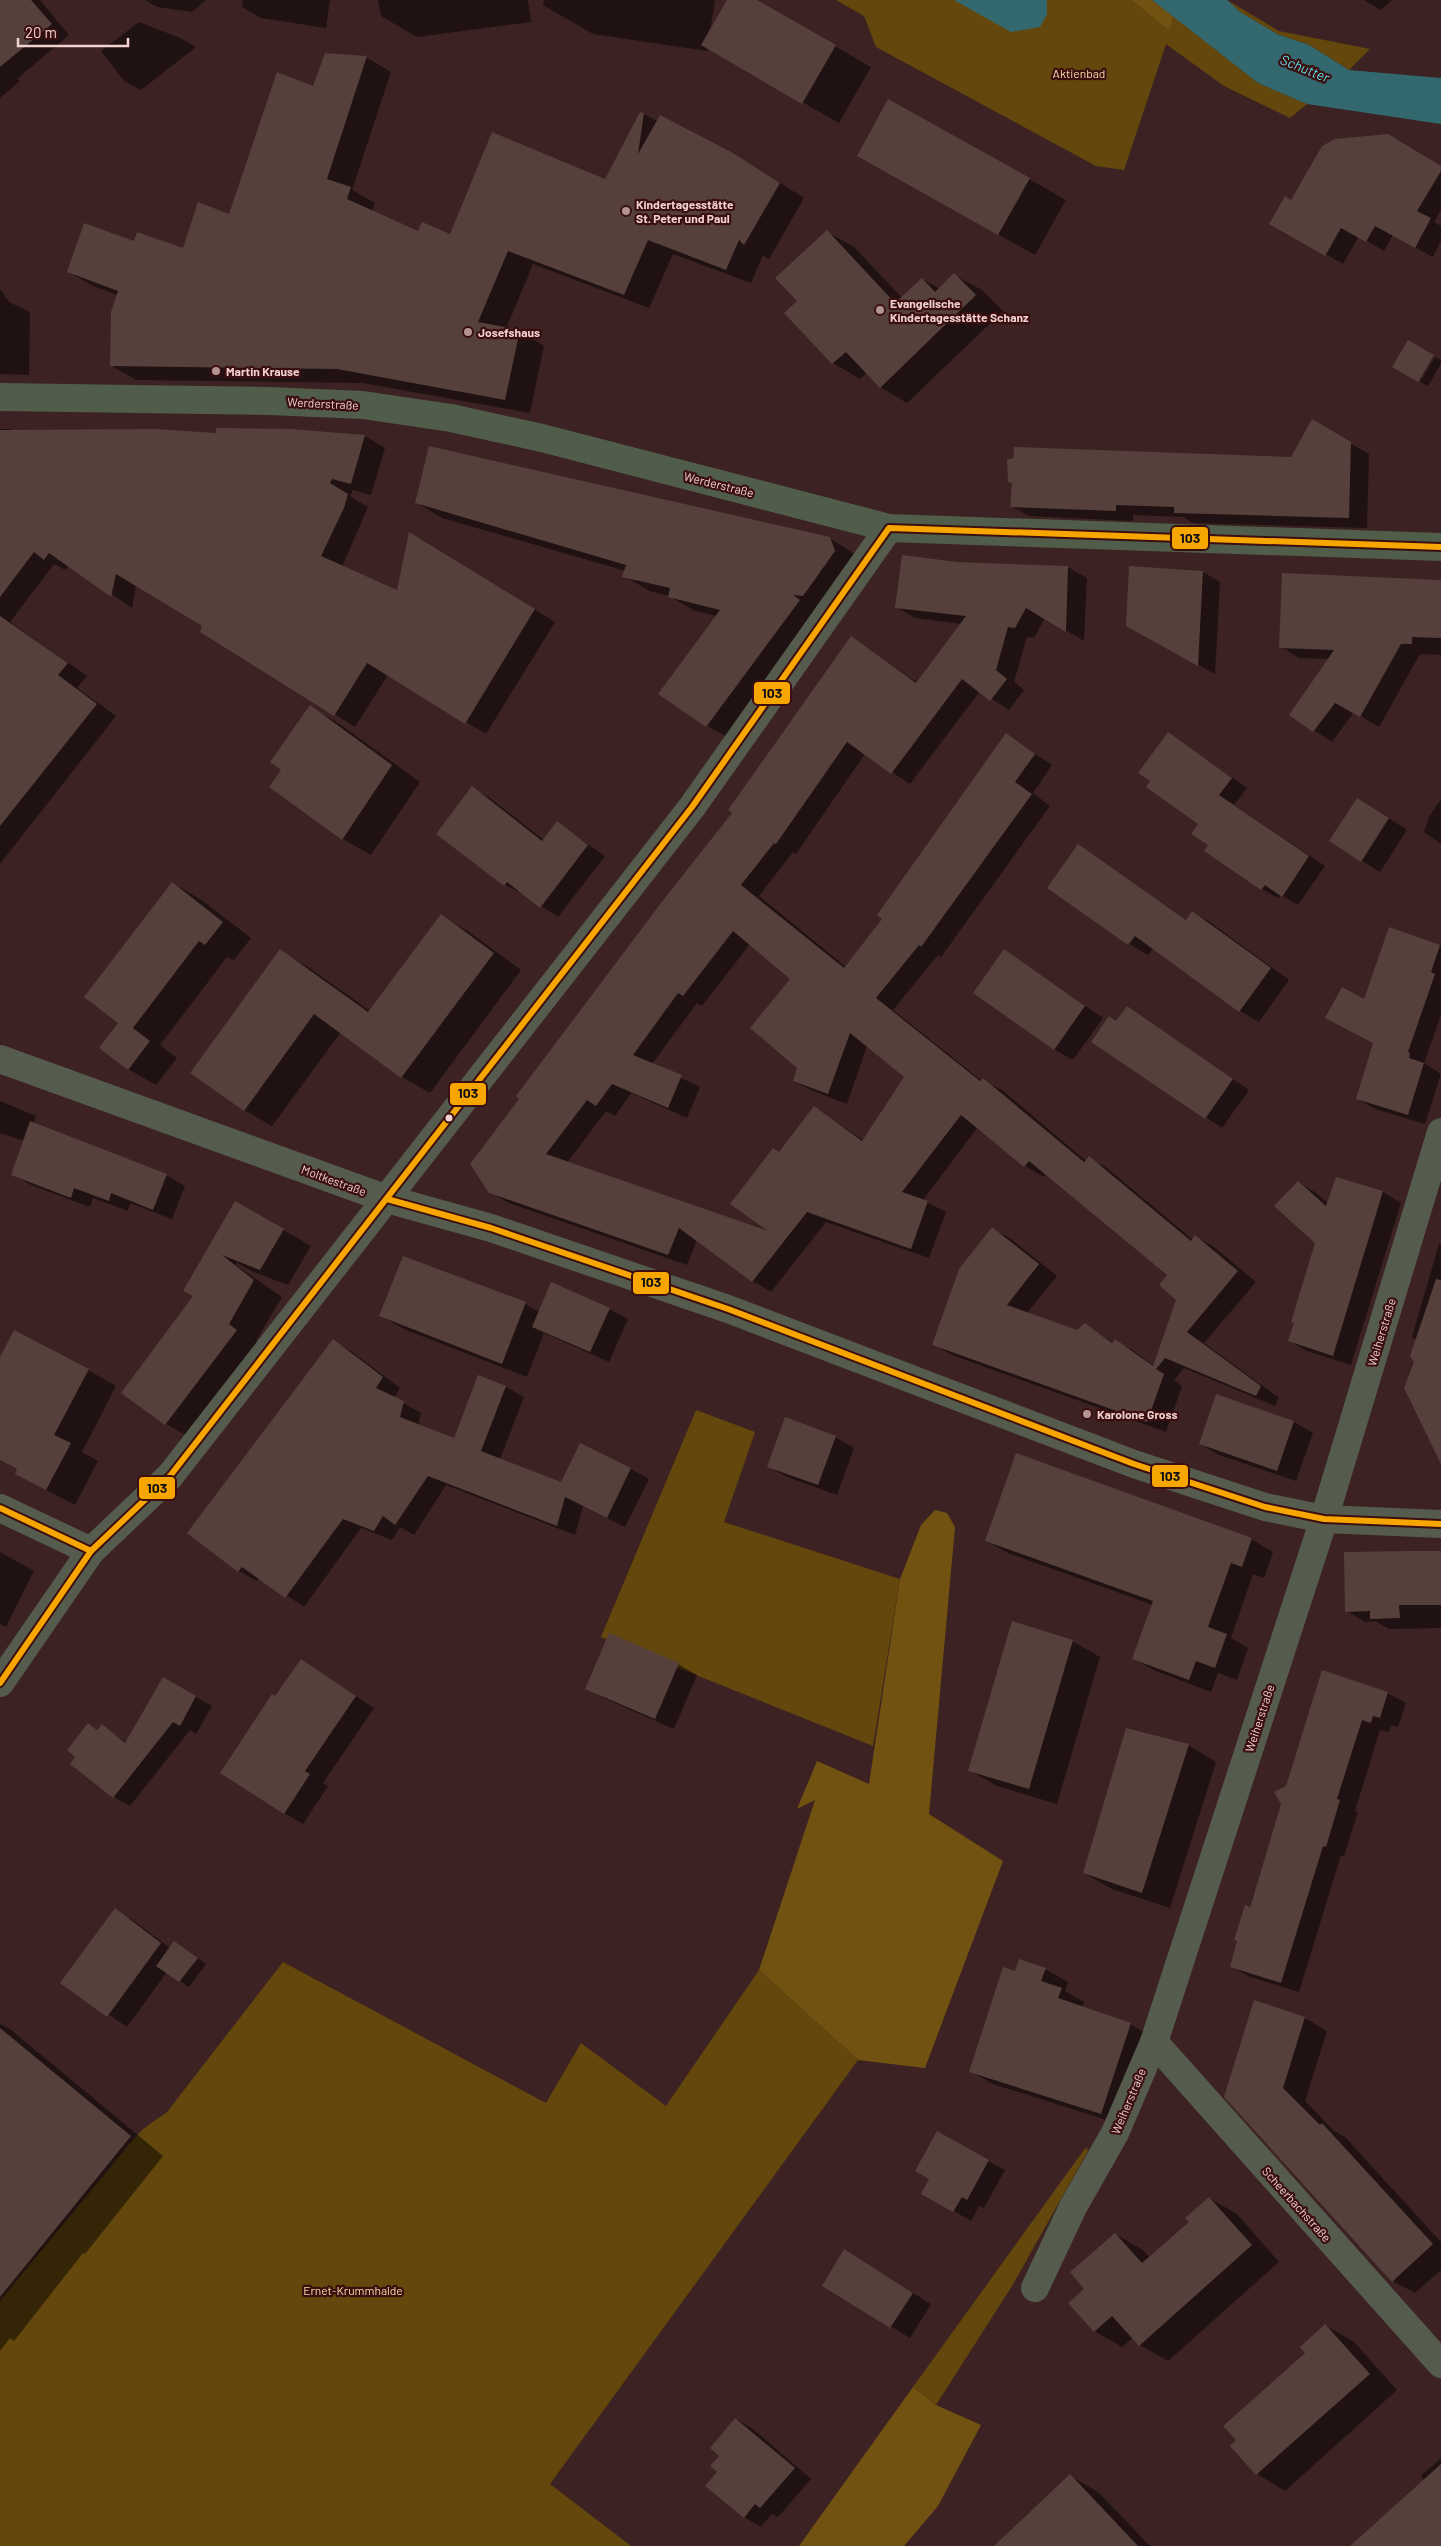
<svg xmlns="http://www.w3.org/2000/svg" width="1441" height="2546" font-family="Barlow,sans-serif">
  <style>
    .green { fill: #63470c }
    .forest { fill: #725210 }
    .water { fill: #33696e }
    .shadow { fill: #0007; fill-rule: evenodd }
    .building { fill: #55403c; fill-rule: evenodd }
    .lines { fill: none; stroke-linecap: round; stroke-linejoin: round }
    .street { stroke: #555c4e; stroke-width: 28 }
    .secondary { stroke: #505d4a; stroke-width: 28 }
    .bus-1-casing { stroke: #3b0e0f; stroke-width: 10 }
    .bus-1 { stroke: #f7a600; stroke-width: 6 }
    .poi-dot { fill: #b29493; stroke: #3b0e0f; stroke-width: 2 }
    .bus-dot { fill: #f1d2d0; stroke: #3b0e0f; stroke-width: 2 }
    .labels { text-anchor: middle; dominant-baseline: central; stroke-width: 4.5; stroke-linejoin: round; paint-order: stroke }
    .park-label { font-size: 12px; fill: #fadda8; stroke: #3b0e0f }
    .poi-label { font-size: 12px; font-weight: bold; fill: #f1d2d0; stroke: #3b0e0f; text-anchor: start }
    .street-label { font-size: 12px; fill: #f1d2d0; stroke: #3b0e0f }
    .water-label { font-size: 14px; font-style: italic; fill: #5edfea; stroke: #3b0e0f }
    .line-badge { stroke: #3b0e0f; stroke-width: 2 }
    .pale-badge-label { font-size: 14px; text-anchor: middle; font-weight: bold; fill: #111 }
  </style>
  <rect width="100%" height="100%" fill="#3c2222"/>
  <g class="green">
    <path d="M836,0H1131L1168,29L1173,16L1258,83L1307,104L1290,118L1224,86L1166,44L1124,170L1096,166L876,47L864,16Z"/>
    <path d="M1227,0L1279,31L1370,49L1349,70L1309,45L1277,34L1240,12Z"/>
    <path d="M696,1410L755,1432L724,1522L900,1579L873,1746L601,1637Z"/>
    <path d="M283,1962L546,2103L581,2043L666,2106L759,1970L858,2060L550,2484L631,2546H0V2301L132,2141L143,2129L167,2112Z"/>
    <path d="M1086,2147L1088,2151L1012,2286L936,2405L913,2387Z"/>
  </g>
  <g class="forest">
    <path d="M1131,0H1152L1173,16L1169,30Z"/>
    <path d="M935,1510L947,1513L955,1527L929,1814L1003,1861L925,2068L858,2060L759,1970L815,1800L797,1809L817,1761L869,1784L900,1579L921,1525Z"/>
    <path d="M913,2387L936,2405L981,2425L938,2506L904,2546H799Z"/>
  </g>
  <g class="water">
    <path d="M954,0H1047V14L1040,27L1011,32Z"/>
    <path d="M1152,0H1227L1240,12L1277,34L1309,45L1349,70L1441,78V124L1307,104L1258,83Z"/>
  </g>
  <g class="shadow">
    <path d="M0,0H40L69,35L17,79L20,81L0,98Z"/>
    <path d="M145,0H206L192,12L157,7Z"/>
    <path d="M243,0H330L326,28L261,18L242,7Z"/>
    <path d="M378,0H528L531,22L417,37L381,16Z"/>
    <path d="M544,0H715L710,32L729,0H755L871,67L839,123L708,48L707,51L593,34L543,5Z"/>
    <path d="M1364,0H1392L1381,10Z"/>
    <path d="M139,22L180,38L196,47L141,90L124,81L101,51Z"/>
    <path d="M366,57L391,72L352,190L375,203L372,211L419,233L451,236L605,180L643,114L758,169L804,198L769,259L763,255L751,283L673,254L649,308L533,264L506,329L519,331L544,346L530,413L363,383L136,380L112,366L118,295L93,286L69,272L135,242L184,250L230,216L314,87Z"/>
    <path d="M1441,167V210L1434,222L1441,226V241L1433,257L1393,235L1384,251L1359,236L1343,264L1271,223Z"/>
    <path d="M894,176L1029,179L1066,200L1035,255Z"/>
    <path d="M827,232L854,247L902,298L922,279L940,289L954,275L982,290L1003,311L907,403L880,387L867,373L860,379L833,363L786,313L799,301Z"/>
    <path d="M0,289L9,302L30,312L29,375L0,374Z"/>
    <path d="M1435,357L1441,360V364L1428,386L1420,382Z"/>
    <path d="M1312,421L1369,454L1367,528L1193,523L1183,517L1133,515V521L1029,516L1011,506L1291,458Z"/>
    <path d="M0,429H10L15,431L218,435L291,430L365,436L385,448L371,495L353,490L350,496L368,507L342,567L398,592L430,545L555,622L486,734L388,675L355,727L202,631L203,625L136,585L132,608L69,565L65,570L54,564L10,622L87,676L77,688L116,716L0,864Z"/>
    <path d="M417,503L829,538L855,554L733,740L707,726L717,616L695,611L669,596L650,591L624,576L626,571L442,518Z"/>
    <path d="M957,563L1068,567L1087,578L1084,641L1045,618L1034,638L1027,637L1014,682L1024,690L1009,710L980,691L910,784L865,754L796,854L793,852L759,896L846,967L884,919L1006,735L1052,765L1033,793L1050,806L941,957L938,955L893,1010L982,1081L1002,1090L1086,1161L1089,1158L1107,1168L1193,1240L1196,1237L1214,1247L1256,1282L1204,1343L1279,1398L1275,1406L1184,1368L1174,1380L1182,1386L1166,1432L952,1355L933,1344L993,1229L1011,1239L1057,1276L1027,1313L1077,1331L1085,1324L1114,1343L1116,1341L1134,1351L1154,1366L1177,1299L1169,1275L1046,1174L1044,1177L1025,1166L978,1127L923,1200L946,1212L929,1258L826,1222L771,1292L753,1281L697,1240L687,1265L509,1203L490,1192L734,813L851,638L918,683L962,624L915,618L897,607ZM750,944L792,978L799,1068L794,1081L813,1091L847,1104L867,1046L905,1077L863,1140L814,1107L780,1153L773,1234L567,1163L606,1111L615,1116L631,1093L687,1118L700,1087L652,1064L697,1003L702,1006Z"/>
    <path d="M1203,572L1220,582L1215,674L1144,635Z"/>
    <path d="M1441,581V655L1420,654L1379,727L1354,712L1332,742L1291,715L1330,659L1299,658L1281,647Z"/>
    <path d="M310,707L338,723L420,782L371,855L343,839L283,770Z"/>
    <path d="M1169,734L1247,788L1234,805L1325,866L1298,905L1281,895L1278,898L1262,889L1209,845L1199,824L1151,781Z"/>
    <path d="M472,788L490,798L544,840L557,823L605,856L558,917L523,894L505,885Z"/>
    <path d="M1441,799V844L1424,832L1429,817Z"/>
    <path d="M1376,810L1407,830L1380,872L1362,861Z"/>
    <path d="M1078,846L1187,920L1192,912L1211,923L1289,980L1259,1022L1240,1011L1153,948L1148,955L1129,944L1049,887Z"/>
    <path d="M172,883L200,899L251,938L234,960L227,957L160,1045L177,1058L156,1085L128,1069L120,1023Z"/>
    <path d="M441,916L469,932L521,970L430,1093L402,1077L341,1032L272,1126L244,1110L280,951L308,967L370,1011Z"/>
    <path d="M1390,929L1441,946V1015L1424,1063L1441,1074L1425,1124L1375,1109L1358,1099L1374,1043L1365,1000Z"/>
    <path d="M1005,951L1103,1018L1073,1060L1054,1049Z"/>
    <path d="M1127,1007L1249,1090L1222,1128L1093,1041L1110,1017L1117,1022Z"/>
    <path d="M0,1101L36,1116L33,1124L166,1175L185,1186L172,1219L130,1203L128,1211L93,1198L90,1207L31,1185L12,1174L24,1141L0,1133Z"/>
    <path d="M1337,1178L1383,1192L1401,1203L1351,1365L1307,1351L1290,1341L1317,1242L1298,1182L1316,1193L1329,1204Z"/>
    <path d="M235,1202L311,1246L288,1285L251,1271L236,1262V1265L282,1297L256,1341L264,1347L194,1440L166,1424L123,1393L195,1296Z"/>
    <path d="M1439,1244L1441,1245V1441L1415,1362L1417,1340L1412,1337Z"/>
    <path d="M525,1304L540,1312L609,1309L628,1319L609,1362L544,1333L527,1377L406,1330L381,1316Z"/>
    <path d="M333,1341L351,1351L400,1388L394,1398L421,1413L418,1425L454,1439L479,1376L506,1387L524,1397L500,1459L561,1484L581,1445L631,1469L649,1479L625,1527L583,1506L575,1535L446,1485L414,1535L400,1527L392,1540L361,1528L304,1607L259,1577L257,1581L239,1571Z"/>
    <path d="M0,1359L88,1370L116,1386L82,1452L98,1461L75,1505L16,1474L18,1470L0,1460Z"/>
    <path d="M1217,1395L1294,1422L1313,1433L1296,1481L1219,1455L1200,1444Z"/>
    <path d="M835,1437L854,1448L837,1495L787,1477L768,1466Z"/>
    <path d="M1251,1539L1273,1552L1264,1578L1253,1574L1231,1638L1248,1648L1237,1680L1218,1673L1211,1692L1156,1671L1134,1659L1153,1605L1008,1553L986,1541Z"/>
    <path d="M0,1552L34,1571L6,1627L0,1624Z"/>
    <path d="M1441,1553V1628L1389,1629L1375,1621L1365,1622L1347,1611Z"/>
    <path d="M610,1635L678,1664L697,1675L674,1729L606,1699L587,1688Z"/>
    <path d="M1072,1641L1100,1657L1057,1804L997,1786L969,1770Z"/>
    <path d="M301,1660L374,1708L323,1783L328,1786L303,1824L284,1813L276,1697Z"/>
    <path d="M164,1679L212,1706L196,1734L190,1730L130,1806L114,1797L72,1763L77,1757L89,1725L98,1730L102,1726L127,1743Z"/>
    <path d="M1387,1693L1406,1703L1398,1727L1391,1725L1389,1732L1380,1730L1355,1811L1358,1812L1344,1856L1341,1855L1299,1992L1250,1977L1231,1966L1287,1787Z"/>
    <path d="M1188,1745L1216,1762L1170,1908L1112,1889L1084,1873Z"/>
    <path d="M115,1910L134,1921L170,1948L175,1942L206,1964L189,1987L167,1972L127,2027L62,1983Z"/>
    <path d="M1045,1969L1068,1982L1065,1991L1084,2002L1082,2008L1130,2024L1153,2037L1125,2126L993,2084L970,2071L1016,1973Z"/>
    <path d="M1305,2018L1327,2031L1305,2101L1334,2131L1345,2137L1441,2242V2270L1415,2293L1393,2281L1226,2097Z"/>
    <path d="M0,2024L10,2029L163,2156L85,2254L83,2253L14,2341L10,2338L0,2351Z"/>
    <path d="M988,2161L1005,2170L984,2208L979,2206L971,2221L923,2193Z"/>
    <path d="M1209,2198L1237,2214L1279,2262L1168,2361L1140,2345L1134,2337L1122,2347L1094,2331L1086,2289L1115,2234L1143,2250L1150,2258L1191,2222Z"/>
    <path d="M863,2262L931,2304L910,2338L824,2285Z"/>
    <path d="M1326,2326L1354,2342L1397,2390L1285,2491L1257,2474L1232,2446L1307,2353Z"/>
    <path d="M736,2419L753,2429L811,2479L778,2517L772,2514L761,2527L744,2517L719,2472L721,2455Z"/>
    <path d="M1441,2458V2546H1352L1424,2480L1421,2476Z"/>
    <path d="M1070,2476L1098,2492L1150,2546H1045Z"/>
  </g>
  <g class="building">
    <path d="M0,0H31L52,24L0,67Z"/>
    <path d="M727,0H757L836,45L802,104L701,45Z"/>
    <path d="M325,53L367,56L327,179L351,187L347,199L418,231L422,222L450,234L492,132L605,179L640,112L644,113L638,154L660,115L733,153L780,183L744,245L739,240L726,270L648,240L624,295L508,251L478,322L520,330L505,400L337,369L110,366L111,312L118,291L67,272L84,223L134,241L137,232L183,248L198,202L229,214L277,72L313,86Z"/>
    <path d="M888,99L1030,178L998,235L857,156Z"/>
    <path d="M1388,134L1441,166V171L1417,211L1431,218L1415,248L1375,226L1366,242L1341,228L1325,256L1269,224L1285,196L1291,200L1322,146L1335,139Z"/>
    <path d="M827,230L895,303L922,278L935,292L954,273L976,295L880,388L846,352L832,364L784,313L797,301L775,278Z"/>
    <path d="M1408,340L1434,355L1418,382L1392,367Z"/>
    <path d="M1312,419L1351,442L1349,518L1174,513V507L1116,505V511L1010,507L1012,483L1008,482L1007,460L1013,458L1014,447L1291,457Z"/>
    <path d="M216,428L291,429L365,435L351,484L332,479L330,483L348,494L344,508L321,556L397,590L409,532L535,609L465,724L367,663L334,716L200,632L202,626L116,574L111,597L49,553L44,560L34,552L0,597V430L155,429L216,433Z"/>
    <path d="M429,446L830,537L835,551L803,596L793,595L800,600L706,727L658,694L720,610L668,597L670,588L622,577L626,565L415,503Z"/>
    <path d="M902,555L957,562L1068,566L1066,632L1026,608L1015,628L1008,627L996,670L1007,679L990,701L962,679L891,774L847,742L776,844L774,843L741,885L844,968L882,919L877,915L1006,733L1035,754L1015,782L1032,794L921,947L919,945L876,998L980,1081L983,1078L1084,1162L1089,1156L1191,1241L1195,1235L1238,1271L1187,1332L1261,1386L1256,1396L1165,1358L1156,1369L1164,1374L1147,1422L932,1345L959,1269L992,1227L1039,1264L1007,1305L1077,1330L1085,1323L1112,1343L1115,1339L1153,1366L1176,1300L1159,1285L1167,1275L1029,1161L1024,1167L961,1115L902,1192L928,1201L911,1249L807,1212L752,1282L679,1228L668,1255L489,1193L470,1164L519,1099L516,1096L664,899L732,813L728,810L851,636L916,683L966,616L895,608ZM733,931L790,979L750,1028L797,1068L793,1081L828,1094L850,1033L904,1077L862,1141L814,1106L779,1152L773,1148L730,1204L768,1231L546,1154L587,1100L596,1106L612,1084L668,1108L682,1075L633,1055L678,993L683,996Z"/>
    <path d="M1129,566L1203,571L1198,666L1126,626Z"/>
    <path d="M1282,573L1441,580V638L1412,637V644H1401L1360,717L1335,703L1313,732L1289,715L1334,650L1279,648Z"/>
    <path d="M0,616L68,663L58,675L97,704L0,826Z"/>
    <path d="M310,705L392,765L342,840L269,787L281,770L270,762Z"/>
    <path d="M1168,732L1232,778L1219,795L1309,856L1282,897L1265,885L1261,890L1204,851L1208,845L1191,834L1198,824L1146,787L1150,781L1138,773Z"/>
    <path d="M472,786L542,841L557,821L588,845L540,908L507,882L504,886L436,834Z"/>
    <path d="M1357,798L1389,818L1361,862L1329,841Z"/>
    <path d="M1078,844L1186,920L1192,911L1271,968L1239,1012L1135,936L1128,945L1047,888Z"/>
    <path d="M172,882L223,922L205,945L199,941L133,1028L150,1041L128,1070L99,1048L118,1023L84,997Z"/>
    <path d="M441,914L494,953L401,1078L314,1014L244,1111L190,1073L280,949L368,1012Z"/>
    <path d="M1389,927L1440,945L1431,972L1435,974L1408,1052L1410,1053L1409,1058L1424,1063L1408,1115L1356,1099L1373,1043L1325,1018L1342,987L1364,999Z"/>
    <path d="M1004,949L1085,1006L1054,1050L973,993Z"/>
    <path d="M1127,1006L1233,1079L1205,1119L1091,1042L1109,1016L1116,1021Z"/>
    <path d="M30,1121L167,1174L153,1210L111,1193L109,1201L74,1188L71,1198L11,1175Z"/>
    <path d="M1336,1177L1383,1191L1333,1356L1288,1341L1294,1323L1291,1322L1315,1243L1274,1206L1298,1181L1326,1206Z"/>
    <path d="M235,1201L284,1229L260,1270L222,1255L254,1280L229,1324L237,1330L165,1425L121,1393L193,1296L183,1291Z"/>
    <path d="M403,1256L526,1302L502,1364L379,1316Z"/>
    <path d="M1436,1279L1441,1280V1464L1404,1388L1414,1362L1410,1356Z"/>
    <path d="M551,1282L610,1308L590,1352L532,1327Z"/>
    <path d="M14,1330L89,1369L54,1435L71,1443L46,1490L15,1474L17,1469L0,1460V1357Z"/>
    <path d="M333,1339L383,1377L376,1388L404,1401L400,1417L454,1438L478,1375L506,1386L481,1451L561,1482L580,1443L631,1468L607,1518L565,1497L557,1526L428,1476L395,1525L383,1516L374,1531L343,1519L285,1598L242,1567L238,1572L187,1533Z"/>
    <path d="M1216,1394L1294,1421L1277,1471L1199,1444Z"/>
    <path d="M785,1417L836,1436L818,1485L767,1467Z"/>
    <path d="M1016,1453L1252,1538L1242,1567L1231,1563L1208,1627L1227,1634L1215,1668L1196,1661L1189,1680L1132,1659L1153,1601L985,1541Z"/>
    <path d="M1409,1551H1441V1605H1399L1400,1618L1370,1619V1611L1345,1612L1344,1552Z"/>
    <path d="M1012,1621L1073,1640L1029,1789L968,1771Z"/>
    <path d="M609,1633L679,1663L655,1719L585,1689Z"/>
    <path d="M301,1659L356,1696L305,1771L310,1774L284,1814L220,1773L272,1694L275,1696Z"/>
    <path d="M1322,1670L1388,1692L1380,1718L1373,1716L1371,1723L1362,1720L1337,1799L1340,1800L1326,1847L1323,1846L1281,1983L1230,1967L1237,1941L1234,1940L1240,1921L1245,1905L1250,1907L1281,1804L1274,1792L1286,1786Z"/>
    <path d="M163,1677L196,1696L180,1726L173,1722L113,1798L70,1764L75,1757L67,1750L88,1723L97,1730L102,1724L125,1743Z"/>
    <path d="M1126,1728L1189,1744L1142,1893L1083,1873Z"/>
    <path d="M115,1908L161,1943L107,2017L60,1983Z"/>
    <path d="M174,1941L198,1958L179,1982L156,1966Z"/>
    <path d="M1019,1959L1046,1968L1041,1981L1062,1988L1058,1998L1131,2023L1101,2114L969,2072L1003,1967L1015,1971Z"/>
    <path d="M1254,2000L1305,2017L1283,2088L1320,2125L1322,2123L1433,2244L1392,2282L1224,2097Z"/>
    <path d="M0,2028L131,2136L0,2297Z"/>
    <path d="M937,2131L989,2160L967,2200L962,2197L953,2212L921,2194L929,2179L915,2171Z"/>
    <path d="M1209,2197L1252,2245L1139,2346L1112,2316L1094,2332L1068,2303L1084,2289L1070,2272L1115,2233L1142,2263L1189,2222L1185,2218Z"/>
    <path d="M844,2249L913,2293L890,2328L822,2286Z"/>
    <path d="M1325,2324L1370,2374L1256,2475L1230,2446L1236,2440L1223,2426L1305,2353L1300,2347Z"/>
    <path d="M735,2418L795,2468L760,2508L755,2504L744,2518L705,2486L717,2472L710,2466L719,2456L710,2448Z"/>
    <path d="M1441,2464V2546H1350Z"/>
    <path d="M1070,2474L1138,2546H994Z"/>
  </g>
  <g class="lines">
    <g class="street">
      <path d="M0,1059L387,1199L491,1228L728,1309L1134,1464L1265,1507L1324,1519L1441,1524"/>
      <path d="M0,1508L91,1551"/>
      <path d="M0,1683L91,1551L170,1476L692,807L889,528"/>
      <path d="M1154,2042L1441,2364"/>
      <path d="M1035,2288L1073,2207L1115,2133L1154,2042L1324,1519L1441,1132"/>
    </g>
    <path class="secondary" d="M0,397L269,401L363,405L451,418L542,438L889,528L1441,547"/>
    <g class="bus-1-casing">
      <g id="bus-1">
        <path d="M387,1199L491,1228L728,1309L1134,1464L1265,1507L1324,1519L1441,1524"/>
        <path d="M0,1508L91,1551"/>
        <path d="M0,1683L91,1551L170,1476L692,807L889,528L1441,547"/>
      </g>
    </g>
    <use href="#bus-1" class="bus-1"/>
  </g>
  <g class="poi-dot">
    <circle cx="626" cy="211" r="5"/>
    <circle cx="880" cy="310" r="5"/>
    <circle cx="468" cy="332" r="5"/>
    <circle cx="216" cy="371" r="5"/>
    <circle cx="1087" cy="1414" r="5"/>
  </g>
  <circle class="bus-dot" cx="449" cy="1118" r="4.5"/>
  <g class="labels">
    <g class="park-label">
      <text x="1079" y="73">Aktienbad</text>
      <text x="353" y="2290">Ernet-Krummhalde</text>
    </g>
    <g class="poi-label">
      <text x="636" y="204">Kindertagesstätte<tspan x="636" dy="14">St. Peter und Paul</tspan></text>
      <text x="890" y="303">Evangelische<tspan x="890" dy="14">Kindertagesstätte Schanz</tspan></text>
      <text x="478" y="332">Josefshaus</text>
      <text x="226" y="371">Martin Krause</text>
      <text x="1097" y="1414">Karolone Gross</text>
    </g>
    <g class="street-label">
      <text transform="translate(323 403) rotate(3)">Werderstraße</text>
      <text transform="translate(719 484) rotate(14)">Werderstraße</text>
      <text transform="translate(334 1180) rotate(20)">Moltkestraße</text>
      <text transform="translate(1381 1332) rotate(-73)">Weiherstraße</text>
      <text transform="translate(1259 1718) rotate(-72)">Weiherstraße</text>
      <text transform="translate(1128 2101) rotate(-67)">Weiherstraße</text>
      <text transform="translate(1297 2204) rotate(48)">Scheerbachstraße</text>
    </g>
    <g class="water-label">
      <text transform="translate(1305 68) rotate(22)">Schutter</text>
    </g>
  </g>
  <g class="line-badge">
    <rect x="1171" y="526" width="38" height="24" rx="5" fill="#f7a600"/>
    <rect x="753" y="681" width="38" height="24" rx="5" fill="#f7a600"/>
    <rect x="449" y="1082" width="38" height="24" rx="5" fill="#f7a600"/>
    <rect x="632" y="1271" width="38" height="24" rx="5" fill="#f7a600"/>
    <rect x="1151" y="1464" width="38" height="24" rx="5" fill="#f7a600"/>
    <rect x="138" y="1476" width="38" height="24" rx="5" fill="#f7a600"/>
  </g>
  <g class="pale-badge-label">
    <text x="1190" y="543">103</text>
    <text x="772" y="698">103</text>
    <text x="468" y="1098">103</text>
    <text x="651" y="1287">103</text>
    <text x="1170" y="1481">103</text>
    <text x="157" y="1493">103</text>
  </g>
  <path d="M18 38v8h110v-8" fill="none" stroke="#f1d2d0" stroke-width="2.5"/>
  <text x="25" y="38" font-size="15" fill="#f1d2d0" stroke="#3b0e0f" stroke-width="4" paint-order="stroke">20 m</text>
</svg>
